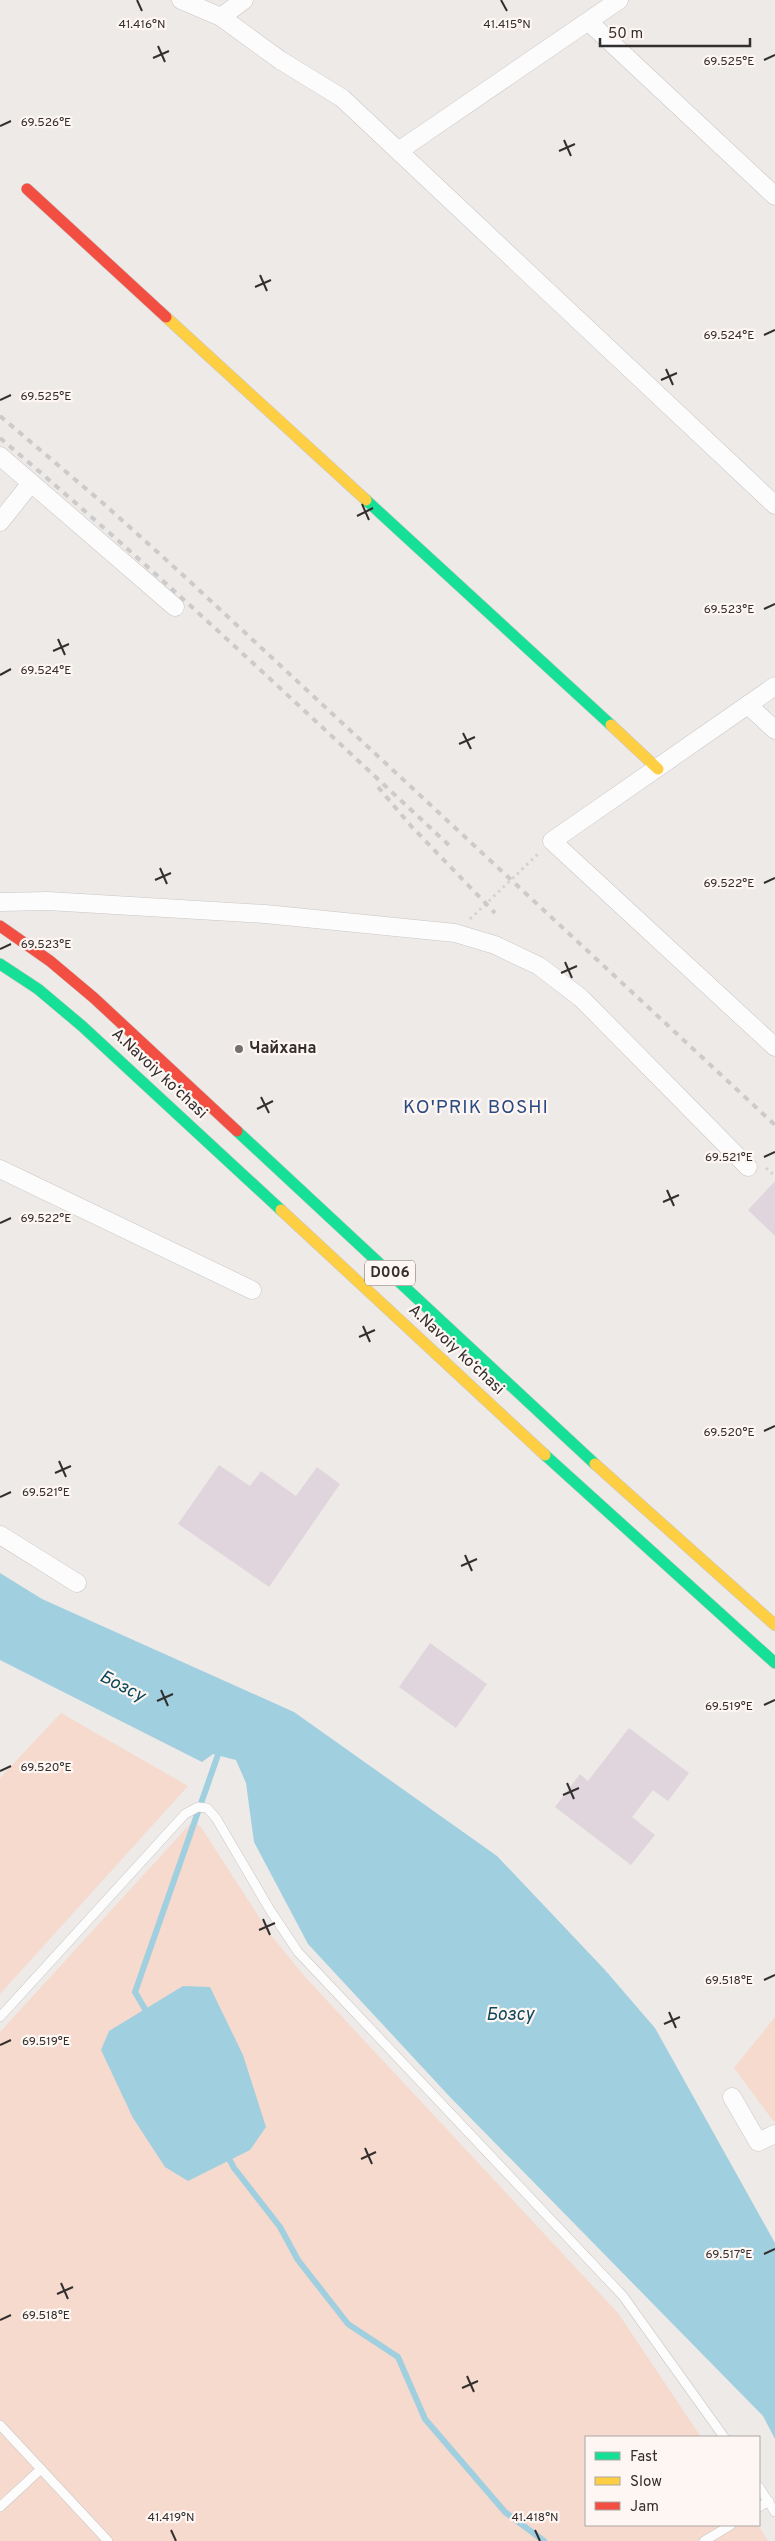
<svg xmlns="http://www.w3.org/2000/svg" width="775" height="2541" font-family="Overpass,sans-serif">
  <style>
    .green { fill: #f6dacd }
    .water { fill: #a0cfe0 }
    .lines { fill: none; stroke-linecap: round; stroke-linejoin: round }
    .stream { stroke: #a0cfe0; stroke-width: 6 }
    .building { fill: #e0d5dd }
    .lane-casing { stroke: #c9c6c5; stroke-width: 10 }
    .street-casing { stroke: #c9c6c5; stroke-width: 19 }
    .fast-casing { stroke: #c9c6c5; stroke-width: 12 }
    .slow-casing { stroke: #c9c6c5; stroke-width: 12 }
    .jam-casing { stroke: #c9c6c5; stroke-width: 12 }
    .path { stroke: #d4d3d3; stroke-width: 3; stroke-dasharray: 2.5 4; stroke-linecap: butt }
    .lane { stroke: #fcfcfc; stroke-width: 9 }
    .street { stroke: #fcfcfc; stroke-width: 18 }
    .fast { stroke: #16e098; stroke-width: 11 }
    .slow { stroke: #ffcf43; stroke-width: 11 }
    .jam { stroke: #f24e42; stroke-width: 11 }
    .rail { stroke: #cccbcb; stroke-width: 4; stroke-dasharray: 6 6; stroke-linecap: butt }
    .ticks { fill: none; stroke: #322f2e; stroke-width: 2 }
    .poi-dot { fill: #74706f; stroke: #fef6f3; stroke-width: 2 }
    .labels { text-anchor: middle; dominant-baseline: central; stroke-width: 4.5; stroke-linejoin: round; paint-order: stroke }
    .shield { fill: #fef6f3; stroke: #6f6b69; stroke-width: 1 }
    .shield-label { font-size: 15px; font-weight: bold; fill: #322f2e }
    .poi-label { font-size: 16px; font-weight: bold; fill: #322f2e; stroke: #fef6f3; text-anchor: start }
    .street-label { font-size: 16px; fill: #322f2e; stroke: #fef6f3 }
    .water-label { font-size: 18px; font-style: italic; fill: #0c485a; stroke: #fef6f3 }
    .quarter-label { font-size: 19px; letter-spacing: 1px; fill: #294a81; stroke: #fef6f3 }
    .ticks-label { font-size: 12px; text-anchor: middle; fill: #322f2e; stroke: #fef6f3; stroke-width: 4.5; stroke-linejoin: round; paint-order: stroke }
  </style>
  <rect width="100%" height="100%" fill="#eeeae8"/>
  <g class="green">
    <path d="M61,1713L188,1786L0,1994V1778Z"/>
    <path d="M195,1823L201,1827L270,1934L306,1978L618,2313L701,2437H586V2525H758L768,2541H0V2032L189,1825Z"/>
    <path d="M775,2017V2121L774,2122L734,2068Z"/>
  </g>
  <g class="water">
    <path d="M0,1573L42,1599L294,1712L497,1856L605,1970L655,2028L775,2243V2439L763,2416L450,2097L308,1944L254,1842L246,1783L236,1760L213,1754L202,1762L0,1660Z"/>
    <path d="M183,1986L210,1987L243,2055L266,2127L250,2150L188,2181L165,2167L133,2118L101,2050L109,2031Z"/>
  </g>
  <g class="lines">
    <g class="stream">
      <path d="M149,2016L135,1992L220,1749"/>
      <path d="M226,2153L234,2168L280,2227L298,2260L348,2324L398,2357L425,2419L505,2512L544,2541"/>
    </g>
  </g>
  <g class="building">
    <path d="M775,1181V1236L748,1210Z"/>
    <path d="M219,1465L250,1486L261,1471L296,1496L317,1467L340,1484L269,1587L178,1524Z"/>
    <path d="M430,1643L487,1684L456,1728L399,1687Z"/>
    <path d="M629,1728L689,1773L668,1801L653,1790L632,1817L655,1835L631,1865L555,1807L580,1774L588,1781Z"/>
  </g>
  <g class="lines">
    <g class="lane-casing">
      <g id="lane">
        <path d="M0,2017L185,1814L198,1807L207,1808L216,1818L270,1910L298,1952L623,2296L724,2437"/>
        <path d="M0,2425L108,2541"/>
        <path d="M759,2487L775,2512"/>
        <path d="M0,2507L41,2469"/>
        <path d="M759,2507L769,2501"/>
        <path d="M704,2541L731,2525"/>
      </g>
    </g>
    <g class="street-casing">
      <g id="street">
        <path d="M181,0L221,17L280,60L342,98L775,505"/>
        <path d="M221,17L244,0"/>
        <path d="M589,22L775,196"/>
        <path d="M400,150L619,0"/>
        <path d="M0,456L175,607"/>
        <path d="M0,522L31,483"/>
        <path d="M775,686L552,841L775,1047"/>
        <path d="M748,705L775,730"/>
        <path d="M0,902L48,901L265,914L455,933L495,945L539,966L581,998L748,1167"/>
        <path d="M0,1169L252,1290"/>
        <path d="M0,1535L77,1583"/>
        <path d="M732,2097L758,2142L775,2134"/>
      </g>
    </g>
    <g class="fast-casing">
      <g id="fast">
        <path d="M366,500L611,725"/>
        <path d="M0,964L38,989L82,1026L281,1210"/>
        <path d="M237,1131L595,1464"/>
        <path d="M545,1455L775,1663"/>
      </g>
    </g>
    <g class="slow-casing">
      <g id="slow">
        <path d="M166,317L366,500"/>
        <path d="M611,725L658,769"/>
        <path d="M281,1210L545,1455"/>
        <path d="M595,1464L775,1625"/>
      </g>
    </g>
    <g class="jam-casing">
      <g id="jam">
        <path d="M27,189L166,317"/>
        <path d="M0,926L50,961L94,998L237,1131"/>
      </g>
    </g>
    <g class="path">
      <path d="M470,919L540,852"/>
      <path d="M766,1168L775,1176"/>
    </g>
    <use href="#lane" class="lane"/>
    <use href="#street" class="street"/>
    <use href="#fast" class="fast"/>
    <use href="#slow" class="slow"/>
    <use href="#jam" class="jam"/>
    <g class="rail">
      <path d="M0,416L104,504L184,576L775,1125"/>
      <path d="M0,438C155,569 302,709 451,847"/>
      <path d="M378,787L411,826L495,913"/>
    </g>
  </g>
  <path class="ticks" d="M137,0L142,11M501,0L507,11M158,46L165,62M153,58L169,51M764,60L775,55M0,126L11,121M564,140L571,156M559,151L575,144M260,275L267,291M255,287L271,280M764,335L775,330M666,369L673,385M661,380L677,373M0,400L11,395M362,504L369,520M357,516L373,508M764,609L775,604M58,639L65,655M53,651L69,644M0,675L11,669M463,733L471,749M459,744L475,737M160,868L167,884M155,880L171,873M764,883L775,878M0,949L11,944M565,962L572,978M561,973L577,966M261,1097L269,1113M257,1109L273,1101M764,1157L775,1152M667,1190L674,1206M663,1202L679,1195M0,1223L11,1218M363,1326L370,1342M359,1337L375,1330M764,1431L775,1426M59,1461L66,1477M55,1473L71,1466M0,1497L11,1492M465,1555L472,1571M461,1566L477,1559M161,1690L168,1706M157,1701L173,1694M764,1705L775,1700M0,1771L11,1766M567,1783L574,1799M563,1795L579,1788M263,1919L270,1935M259,1930L275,1923M764,1980L775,1975M669,2012L676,2028M664,2024L680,2017M0,2045L11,2040M365,2148L372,2164M361,2159L376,2152M764,2254L775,2249M61,2283L68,2299M57,2294L73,2287M0,2320L11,2315M467,2376L474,2392M462,2388L478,2381M171,2530L176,2541M535,2530L540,2541"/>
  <circle class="poi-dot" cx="239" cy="1049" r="5"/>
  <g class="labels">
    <rect class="shield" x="365" y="1260.5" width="50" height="25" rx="4"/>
    <g class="shield-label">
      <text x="390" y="1273">D006</text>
    </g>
    <g class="poi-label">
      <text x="249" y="1049">Чайхана</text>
    </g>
    <g class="street-label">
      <text transform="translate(159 1074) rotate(43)">A.Navoiy ko‘chasi</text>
      <text transform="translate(456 1350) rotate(43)">A.Navoiy ko‘chasi</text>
    </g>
    <g class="water-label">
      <text transform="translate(122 1687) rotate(27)">Бозсу</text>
      <text x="510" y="2015">Бозсу</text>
    </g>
    <g class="quarter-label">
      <text x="476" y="1108">KO'PRIK BOSHI</text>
    </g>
  </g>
  <g class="ticks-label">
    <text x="142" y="28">41.416°N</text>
    <text x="507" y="28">41.415°N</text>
    <text x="729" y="65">69.525°E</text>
    <text x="46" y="126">69.526°E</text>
    <text x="729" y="339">69.524°E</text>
    <text x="46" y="400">69.525°E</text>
    <text x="729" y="613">69.523°E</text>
    <text x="46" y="674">69.524°E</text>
    <text x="729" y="887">69.522°E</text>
    <text x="46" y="948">69.523°E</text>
    <text x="729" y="1161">69.521°E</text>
    <text x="46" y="1222">69.522°E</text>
    <text x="729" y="1436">69.520°E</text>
    <text x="46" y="1496">69.521°E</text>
    <text x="729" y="1710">69.519°E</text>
    <text x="46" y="1771">69.520°E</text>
    <text x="729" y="1984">69.518°E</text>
    <text x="46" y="2045">69.519°E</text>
    <text x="729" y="2258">69.517°E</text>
    <text x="46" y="2319">69.518°E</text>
    <text x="171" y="2521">41.419°N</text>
    <text x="535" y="2521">41.418°N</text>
  </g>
  <rect x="585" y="2436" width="175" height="90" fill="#fef6f3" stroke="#aca6a4"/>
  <rect x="595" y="2452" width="25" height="8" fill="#16e098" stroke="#aca6a4"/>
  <text x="630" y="2461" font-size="15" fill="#322f2e">Fast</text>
  <rect x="595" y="2477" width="25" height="8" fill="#ffcf43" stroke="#aca6a4"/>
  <text x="630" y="2486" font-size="15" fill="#322f2e">Slow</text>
  <rect x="595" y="2502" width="25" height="8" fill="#f24e42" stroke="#aca6a4"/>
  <text x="630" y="2511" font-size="15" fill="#322f2e">Jam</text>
  <path d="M600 38v8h150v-8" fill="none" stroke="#322f2e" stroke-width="2.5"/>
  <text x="608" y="38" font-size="15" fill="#322f2e" stroke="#fef6f3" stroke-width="4" paint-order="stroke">50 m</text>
</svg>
